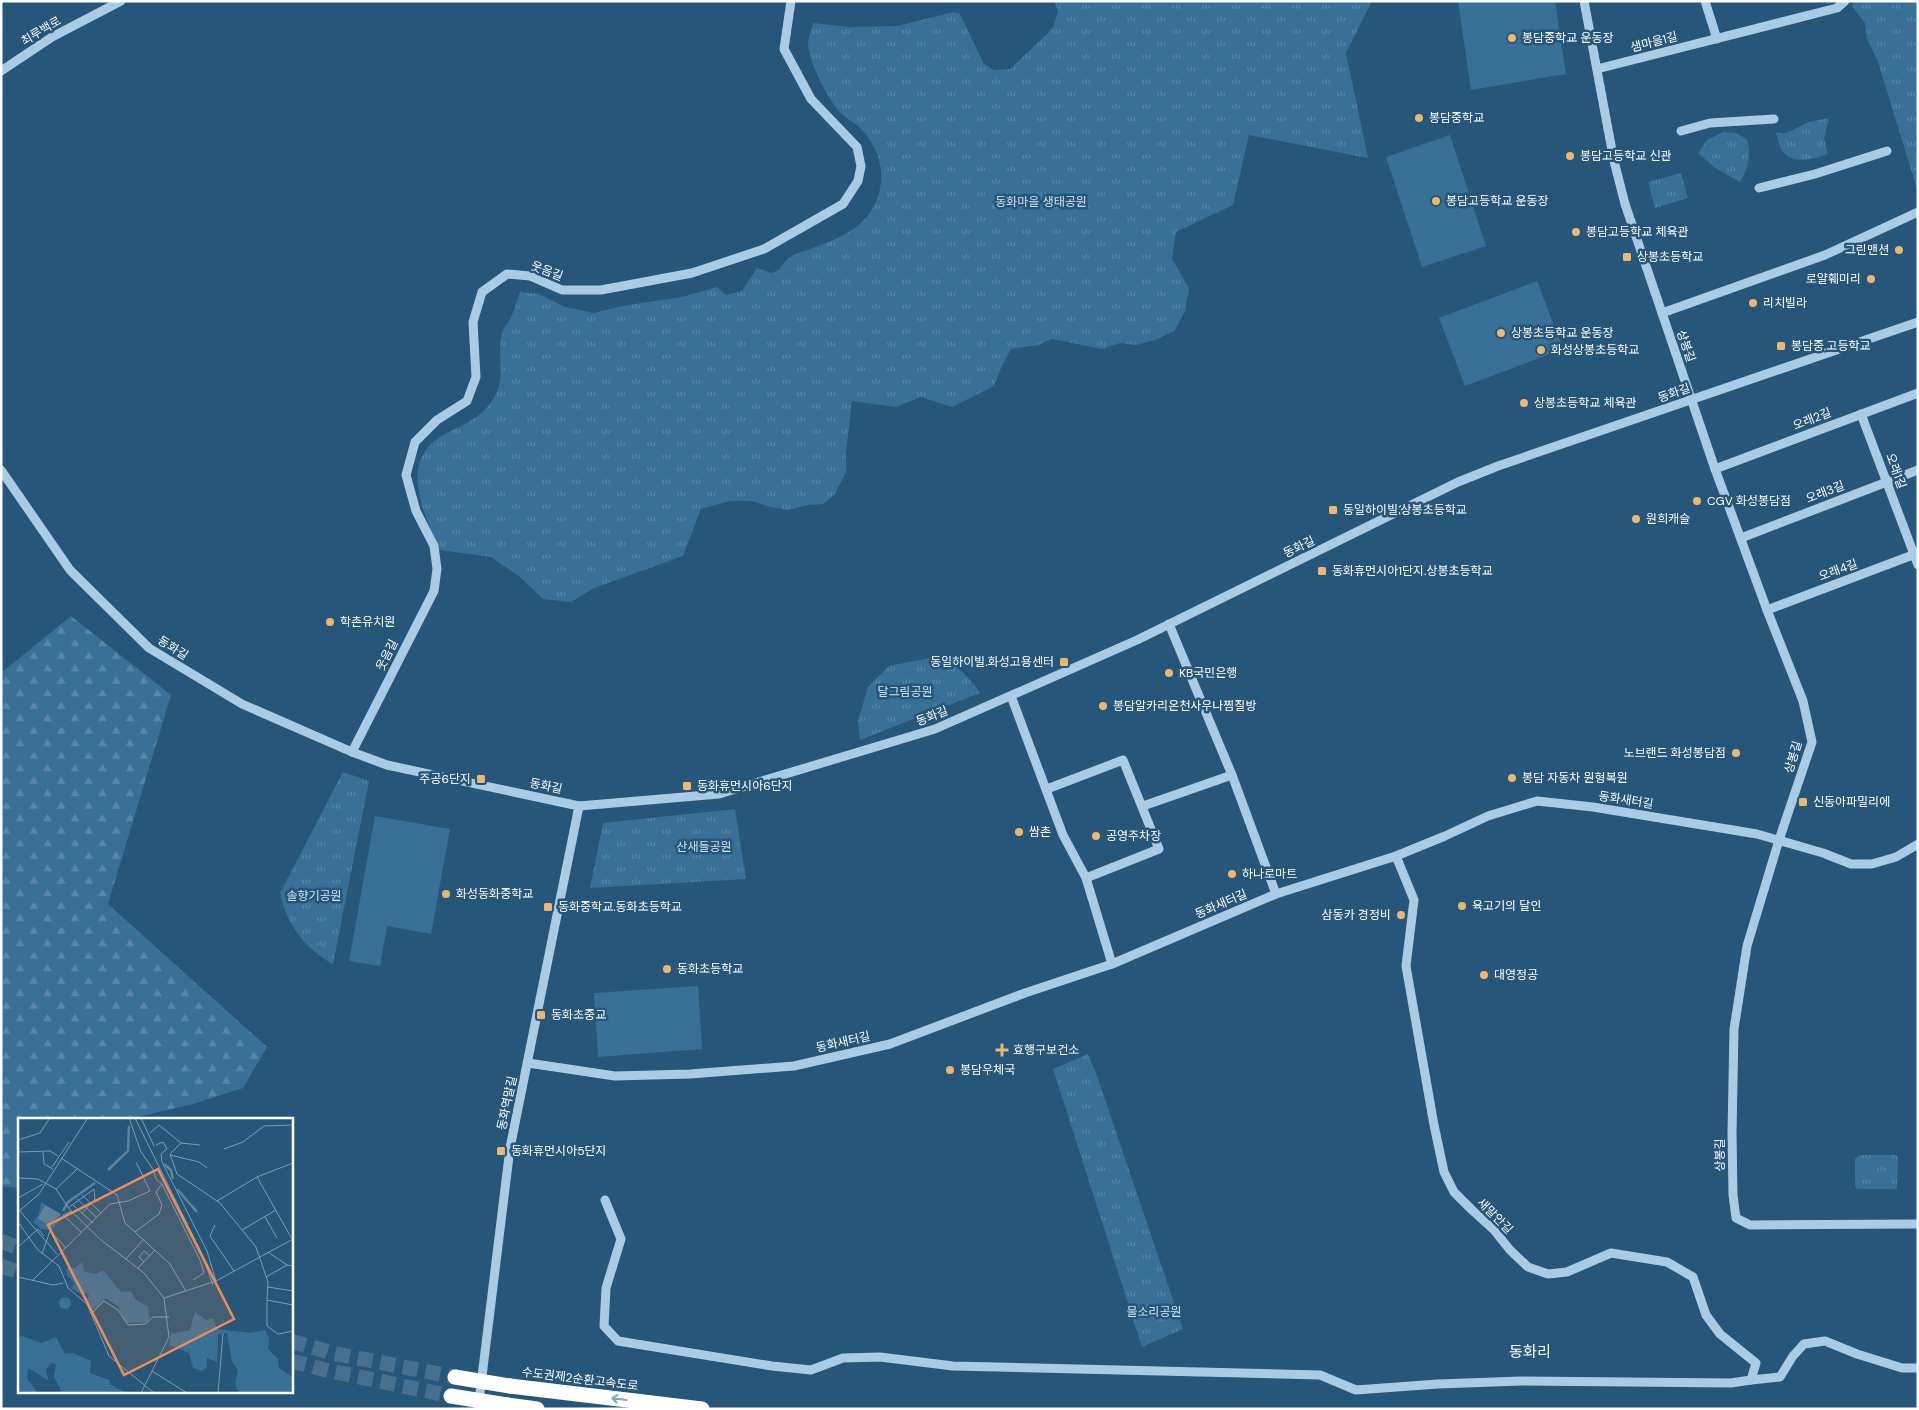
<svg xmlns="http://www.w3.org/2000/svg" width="1919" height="1410" font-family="'DM Sans','Noto Sans KR',sans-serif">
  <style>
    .forest { fill: url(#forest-firs) }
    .park { fill: url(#park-tufts) }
    .pitch { fill: #397097 }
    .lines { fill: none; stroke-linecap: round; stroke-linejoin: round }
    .highway-tunnel { stroke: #476f8e; stroke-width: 15; stroke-dasharray: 15 8; stroke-linecap: butt }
    .minor { stroke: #a9cce4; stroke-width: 9 }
    .highway { stroke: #fff; stroke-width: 15 }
    .highway-bridge { stroke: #fff; stroke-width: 15 }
    .oneway { stroke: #88a2b6 }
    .poi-dot { fill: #ecb76e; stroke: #26567a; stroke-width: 2 }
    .labels { text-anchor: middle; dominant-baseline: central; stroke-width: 5; stroke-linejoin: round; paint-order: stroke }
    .street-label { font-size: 12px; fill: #fff; stroke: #26567a }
    .poi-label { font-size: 12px; fill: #fff; stroke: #26567a; text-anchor: start }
    .park-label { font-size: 12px; fill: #cbe3f3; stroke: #26567a }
    .quarter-label { font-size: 15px; fill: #fff; stroke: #26567a }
    .inset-river { fill: none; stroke: #60829d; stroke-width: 2.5 }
    .inset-road { fill: none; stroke: #7d9aaf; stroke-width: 1 }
    .view { fill: #ef8b55; fill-opacity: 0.15; stroke: #ef8b55; stroke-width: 2.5 }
    .inset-edge { fill: none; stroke: #fff; stroke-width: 2.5 }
  </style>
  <defs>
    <pattern id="forest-firs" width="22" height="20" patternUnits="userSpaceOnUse" patternTransform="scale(1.25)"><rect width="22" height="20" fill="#397097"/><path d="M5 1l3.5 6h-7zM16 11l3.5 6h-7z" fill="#5785a7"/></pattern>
    <pattern id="park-tufts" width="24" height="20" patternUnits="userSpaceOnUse" patternTransform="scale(1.25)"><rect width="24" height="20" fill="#397097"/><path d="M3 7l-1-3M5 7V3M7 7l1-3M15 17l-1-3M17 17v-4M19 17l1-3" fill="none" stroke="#5785a7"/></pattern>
  </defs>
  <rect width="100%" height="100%" fill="#26567a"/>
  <path class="forest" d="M71,616L171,695L108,904L267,1047L243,1088L193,1104L129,1119H19V1188L1,1186V673Z"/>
  <g class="park">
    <path d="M1054,1H1372L1346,53L1368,158L1249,135L1233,205L1176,232L1172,259L1189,288L1185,311L1175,330L1158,339L1136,345L1120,343L1102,349L1052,339L1038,345L1011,349L1001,368L994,386L952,407L921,397L896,407L852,401L846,452V472L835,494L823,504L807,505L788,510L770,507L751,501H730L701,509L683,556L594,588L571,602L543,599L520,577L491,557L440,550C423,512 396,458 447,433C467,423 485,416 496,394C505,375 497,354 502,334C503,328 509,323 511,317C515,309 517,300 520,292L539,294L565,307L594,313L622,306L682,297L717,287L726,295L742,291L757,268L771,273L779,270C789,254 796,254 813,248C845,236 872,225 880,189C885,166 875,142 859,127C852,121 844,117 838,110C826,94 810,65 808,45C808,38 812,29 813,23L850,27L897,26L954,12L960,14L984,64L994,70L1010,69L1046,35L1053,27L1058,11Z"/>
    <path d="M1854,1H1918V192L1878,62L1867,39L1865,23L1852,6Z"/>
    <path d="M1829,118L1824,138L1828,154C1814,159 1794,165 1783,152C1779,147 1778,139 1776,133H1786L1809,122Z"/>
    <path d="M1723,132L1736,133L1747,139C1751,156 1749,167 1740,182L1715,168L1698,153L1707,140Z"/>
    <path d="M1681,173L1688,198L1655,208L1648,182Z"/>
    <path d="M935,657C958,666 966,673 980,693L860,740L858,721L868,687L889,666Z"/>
    <path d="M343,772L369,781L333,964C304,948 287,925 280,893Z"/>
    <path d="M735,809L746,879L590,888L603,823Z"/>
    <path d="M1088,1054L1097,1076L1183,1329L1142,1347L1053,1069Z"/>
    <path d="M1859,1155H1896L1898,1158L1897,1188L1895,1189H1857L1855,1185V1159Z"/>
  </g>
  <g class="pitch">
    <path d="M1458,1H1555L1566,74L1471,90Z"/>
    <path d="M1450,135L1486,246L1422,267L1386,157Z"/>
    <path d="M1537,281L1563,349L1465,386L1439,318Z"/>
    <path d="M375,816L450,829L431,934L387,926L380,966L349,961Z"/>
    <path d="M698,986L702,1049L598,1057L594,993Z"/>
  </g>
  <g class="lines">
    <g class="highway-tunnel">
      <path d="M1,1241L19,1248"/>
      <path d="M1,1266L19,1272"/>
      <path d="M291,1341L332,1353L455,1377"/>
      <path d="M291,1361L326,1370L451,1396"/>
    </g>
    <g class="minor">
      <path d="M1584,1L1614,161L1625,204L1715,469L1767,610L1803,701L1812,742L1779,840L1747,946L1734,1029L1732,1133L1733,1195L1736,1218L1750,1225L1918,1224"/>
      <path d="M1705,1L1717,39"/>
      <path d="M1597,69L1837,8L1845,1"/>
      <path d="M1,71L52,37L121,1"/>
      <path d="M1681,131L1710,123L1774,119"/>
      <path d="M1759,188L1815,174L1887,151"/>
      <path d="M1662,313L1825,255L1918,212"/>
      <path d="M1861,414L1918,565"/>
      <path d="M1715,469L1918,393"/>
      <path d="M1,470L70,570L149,648L242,704L352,752L387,765L579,806L719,794L935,729L1137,640L1458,482L1498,466L1918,322"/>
      <path d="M1741,538L1918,470"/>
      <path d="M1767,610L1918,553"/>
      <path d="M1169,624L1232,775L1276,894"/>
      <path d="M1011,696L1063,835L1086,878L1112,964"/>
      <path d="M352,752L434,591L437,569L434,546L416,511L406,475L415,442L437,420L467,401L476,377L473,322L482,292L507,274L530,276L562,290H601L692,273L764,249L843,204L858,181L861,166L857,147L811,99L784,49L791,1"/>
      <path d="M1047,789L1123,760L1159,849L1086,878"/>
      <path d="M1143,806L1232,775"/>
      <path d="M1396,856L1414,900L1406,966L1434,1125L1444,1172L1454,1192L1472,1210L1494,1230L1510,1250L1528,1267L1548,1274L1567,1272L1611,1253L1667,1262L1693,1277L1706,1315L1720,1334L1756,1363L1751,1380L1780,1377L1793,1356L1804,1344L1825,1341L1857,1354L1902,1368H1918"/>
      <path d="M528,1063L615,1076L690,1074L794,1066L890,1044L1025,993L1112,964L1276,894L1396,856L1445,836L1488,816L1537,801L1593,807L1757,834L1823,853L1851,864H1872L1896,857L1918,844"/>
      <path d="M605,1200L621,1239L606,1288L604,1326L618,1341L772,1366L811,1370L843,1358L880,1357L953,1366L1320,1375L1356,1390L1438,1384L1521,1381L1731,1383L1751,1380"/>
      <path d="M478,1409L510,1148L579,806"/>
    </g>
    <g class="highway">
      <path d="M510,1386L702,1409"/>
      <path d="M507,1405L537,1409"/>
    </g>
    <g class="highway-bridge">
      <path d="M455,1377L510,1386"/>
      <path d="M451,1396L507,1405"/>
    </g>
  </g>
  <defs><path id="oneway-shaft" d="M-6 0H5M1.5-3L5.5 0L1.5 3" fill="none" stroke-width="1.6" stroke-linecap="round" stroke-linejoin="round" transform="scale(1.25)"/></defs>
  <use class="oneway" href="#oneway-shaft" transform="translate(619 1399) rotate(-173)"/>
  <g class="poi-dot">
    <circle cx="1512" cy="38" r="5"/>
    <circle cx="1419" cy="118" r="5"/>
    <circle cx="1570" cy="156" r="5"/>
    <circle cx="1436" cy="201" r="5"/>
    <circle cx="1576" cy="232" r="5"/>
    <circle cx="1899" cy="250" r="5"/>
    <rect x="1622" y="252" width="10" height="10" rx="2.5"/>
    <circle cx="1871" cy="279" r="5"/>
    <circle cx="1753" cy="303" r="5"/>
    <circle cx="1501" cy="333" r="5"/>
    <rect x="1776" y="341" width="10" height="10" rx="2.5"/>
    <circle cx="1541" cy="350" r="5"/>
    <circle cx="1524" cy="403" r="5"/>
    <circle cx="1697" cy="501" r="5"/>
    <rect x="1328" y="505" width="10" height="10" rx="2.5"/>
    <circle cx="1636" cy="519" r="5"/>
    <rect x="1317" y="566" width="10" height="10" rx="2.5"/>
    <circle cx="330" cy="622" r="5"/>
    <rect x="1059" y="657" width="10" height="10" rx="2.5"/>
    <circle cx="1169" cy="673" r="5"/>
    <circle cx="1103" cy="706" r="5"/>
    <circle cx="1736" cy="753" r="5"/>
    <circle cx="1512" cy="778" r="5"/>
    <rect x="476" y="774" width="10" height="10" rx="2.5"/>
    <rect x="682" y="781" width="10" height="10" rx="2.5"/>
    <rect x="1798" y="797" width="10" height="10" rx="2.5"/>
    <circle cx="1019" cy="832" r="5"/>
    <circle cx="1096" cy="836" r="5"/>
    <circle cx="1232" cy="874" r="5"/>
    <circle cx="446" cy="894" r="5"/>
    <circle cx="1462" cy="906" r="5"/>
    <rect x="543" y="902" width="10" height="10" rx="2.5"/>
    <circle cx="1401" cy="915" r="5"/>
    <circle cx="667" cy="969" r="5"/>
    <circle cx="1484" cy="975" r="5"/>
    <rect x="536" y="1010" width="10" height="10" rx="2.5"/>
    <path d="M999.5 1042.5h5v5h5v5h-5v5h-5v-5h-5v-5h5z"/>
    <circle cx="950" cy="1070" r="5"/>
    <rect x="496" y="1146" width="10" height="10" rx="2.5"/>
  </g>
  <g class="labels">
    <g class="street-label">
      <text transform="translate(41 31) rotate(-31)">최루백로</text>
      <text transform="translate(1654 42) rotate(-14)">샘마을1길</text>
      <text transform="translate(547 271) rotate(20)">웃음길</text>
      <text transform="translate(1686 346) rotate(71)">상봉길</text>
      <text transform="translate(1674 393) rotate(-19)">동화길</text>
      <text transform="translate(1812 419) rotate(-21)">오래2길</text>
      <text transform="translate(1896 471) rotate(70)">오래1길</text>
      <text transform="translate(1825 492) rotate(-21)">오래3길</text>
      <text transform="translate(1299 547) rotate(-26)">동화길</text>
      <text transform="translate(1838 570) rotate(-20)">오래4길</text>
      <text transform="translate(173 648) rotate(32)">동화길</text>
      <text transform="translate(387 655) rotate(-63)">웃음길</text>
      <text transform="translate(932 716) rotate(-21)">동화길</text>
      <text transform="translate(1793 757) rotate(-73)">상봉길</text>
      <text transform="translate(546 786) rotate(12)">동화길</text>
      <text transform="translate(1626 800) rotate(9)">동화새터길</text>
      <text transform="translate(1221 904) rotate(-23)">동화새터길</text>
      <text transform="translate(843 1042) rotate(-13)">동화새터길</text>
      <text transform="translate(507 1103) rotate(-78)">동화역말길</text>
      <text transform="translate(1720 1155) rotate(-91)">상봉길</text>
      <text transform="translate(1495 1216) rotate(45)">새말안길</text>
      <text transform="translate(580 1379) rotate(7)">수도권제2순환고속도로</text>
    </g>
    <g class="poi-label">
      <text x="1522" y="38">봉담중학교 운동장</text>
      <text x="1429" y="118">봉담중학교</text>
      <text x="1580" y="156">봉담고등학교 신관</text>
      <text x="1446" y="201">봉담고등학교 운동장</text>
      <text x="1586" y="232">봉담고등학교 체육관</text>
      <text x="1889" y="250" text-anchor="end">그린맨션</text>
      <text x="1637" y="257">상봉초등학교</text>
      <text x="1861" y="279" text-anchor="end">로얄훼미리</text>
      <text x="1763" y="303">리치빌라</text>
      <text x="1511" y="333">상봉초등학교 운동장</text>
      <text x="1791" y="346">봉담중.고등학교</text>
      <text x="1551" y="350">화성상봉초등학교</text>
      <text x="1534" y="403">상봉초등학교 체육관</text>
      <text x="1707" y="501">CGV 화성봉담점</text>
      <text x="1343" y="510">동일하이빌.상봉초등학교</text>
      <text x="1646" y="519">원희캐슬</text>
      <text x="1332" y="571">동화휴먼시아1단지.상봉초등학교</text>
      <text x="340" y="622">학촌유치원</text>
      <text x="1054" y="662" text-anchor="end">동일하이빌.화성고용센터</text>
      <text x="1179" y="673">KB국민은행</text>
      <text x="1113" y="706">봉담알카리온천사우나찜질방</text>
      <text x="1726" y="753" text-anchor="end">노브랜드 화성봉담점</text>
      <text x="1522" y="778">봉담 자동차 원형복원</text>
      <text x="471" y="779" text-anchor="end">주공6단지</text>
      <text x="697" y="786">동화휴먼시아6단지</text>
      <text x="1813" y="802">신동아파밀리에</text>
      <text x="1029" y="832">쌈촌</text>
      <text x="1106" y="836">공영주차장</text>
      <text x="1242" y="874">하나로마트</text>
      <text x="456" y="894">화성동화중학교</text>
      <text x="1472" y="906">육고기의 달인</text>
      <text x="558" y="907">동화중학교.동화초등학교</text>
      <text x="1391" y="915" text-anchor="end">삼동카 경정비</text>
      <text x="677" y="969">동화초등학교</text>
      <text x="1494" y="975">대영정공</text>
      <text x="551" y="1015">동화초중교</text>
      <text x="1013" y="1050">효행구보건소</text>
      <text x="960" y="1070">봉담우체국</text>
      <text x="511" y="1151">동화휴먼시아5단지</text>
    </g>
    <g class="park-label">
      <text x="1041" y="202">동화마을 생태공원</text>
      <text x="905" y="692">달그림공원</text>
      <text x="704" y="847">산새들공원</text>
      <text x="314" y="896">솔향기공원</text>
      <text x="1154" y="1312">물소리공원</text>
    </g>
    <g class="quarter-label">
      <text x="1530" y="1352">동화리</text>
    </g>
  </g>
  <g transform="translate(18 1118)">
    <rect width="275" height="275" fill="#26567a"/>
    <path d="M177,194L188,202L195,200L199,211L232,215L247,212L251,220L250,231L260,241L261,250L275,259V275H221L217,267L220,252L214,244L209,215L200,216L199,244L189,240V249L184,253L175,250L171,235L151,227L153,216L172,212ZM4,218L23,225L38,219L47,236L55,235L73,243L72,255L91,262L93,267L110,275H44L36,259L38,246L33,245L28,251L30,262L10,250L9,261L20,275H0V220Z" fill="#397097"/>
    <path d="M23,84L46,99L33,112L23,111L15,104L21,96ZM64,144L67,154L78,156L85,152L103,174L113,173L118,182L130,188L131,201L128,204L108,205L100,188L88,180L76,192L69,182L71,175L63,176L53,170L56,165L49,157L48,150H57Z" fill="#397097"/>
    <path d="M41 185a6 6 0 1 1 12 0a6 6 0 1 1-12 0Z" fill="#397097"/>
    <path d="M27,87L43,96L31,107L20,101Z" fill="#60829d"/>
    <path class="inset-river" d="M146,46L153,52L155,61M90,52L110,33L111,8M159,71L179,94M45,93L50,84L77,65"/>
    <path class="inset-road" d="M111,0L123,34L135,51L138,61L144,66L138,74L144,87L141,96L117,114M117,0L183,134L195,167M123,0L136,28M132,15L141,7L163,25L182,27M0,22L22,15L32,0M163,25L152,36L159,56L202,85L238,129L250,164L249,182L275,187M138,27L145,24L149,31L143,36L144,44L189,133L198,163M206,31L225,24L246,8L275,7M0,34L32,33L40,38M25,34L26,46L35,51M152,37L181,44L189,50M43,40L99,77L107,105L152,146L168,173M34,49L51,24M239,59L274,121M0,60L20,61L38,71L52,92L83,122L126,155L146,180L151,219L123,275M144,66L182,142L186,155L175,162M38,71L59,51M64,77L83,95M0,80L25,66M59,81L79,100M199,83L239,59L275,45M55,87L75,105M50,90L76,71L77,81L64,95M0,91L39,136M54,93L45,97L64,115M0,94L21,76L69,1M247,99L259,120M0,104L20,132L41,148L50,170L69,186L91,238L136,275M197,107L192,118L216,153M224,112L258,92M0,129L20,111L26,118M250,134L269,147M24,136L32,113L48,130M108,141L125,122M126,144L121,139L126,133L131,137M120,150L137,132M0,159L35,167L45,165M248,159L269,147L275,148M15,162L92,86L110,83L132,73L118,44M250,169L275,173M146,180L198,163L275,121M249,182V208L260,216L275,213M74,195L86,183L100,192L110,207L127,206L135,199H151M134,253L169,275M200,275L205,215"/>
    <path class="view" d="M140,51L216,201L106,257L30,107Z"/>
    <rect width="275" height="275" class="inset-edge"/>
  </g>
  <rect width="1919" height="1410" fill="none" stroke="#ffffff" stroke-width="5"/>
</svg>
